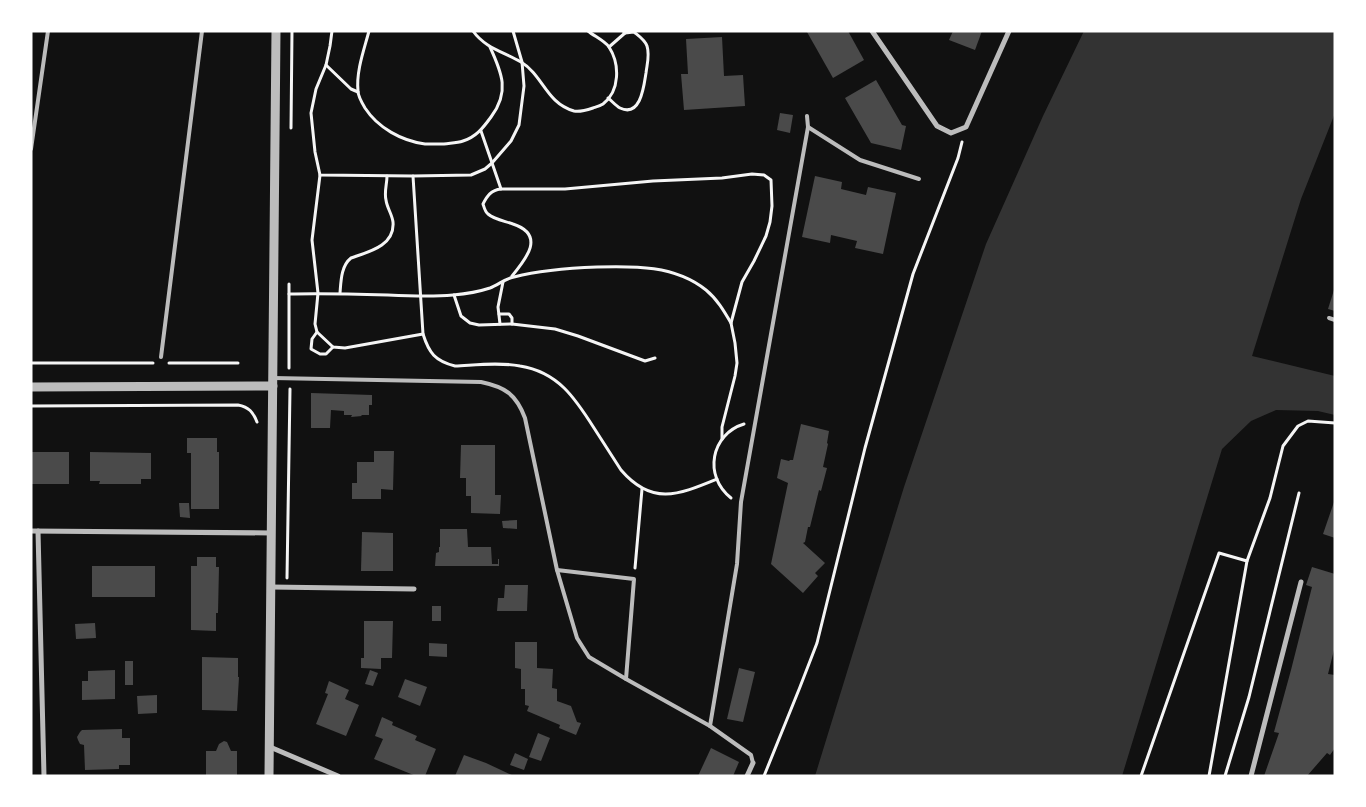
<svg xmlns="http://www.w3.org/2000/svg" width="1366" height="807" font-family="'DM Sans',sans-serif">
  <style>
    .water { fill: #333 }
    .building { fill: #4a4a4a }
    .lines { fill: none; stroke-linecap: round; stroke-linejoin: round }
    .path { stroke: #f5f5f5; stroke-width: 3 }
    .service { stroke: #bcbcbc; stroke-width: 4 }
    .minor { stroke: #bcbcbc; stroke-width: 5 }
    .tertiary { stroke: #bcbcbc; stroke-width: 9 }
  </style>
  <rect width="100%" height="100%" fill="#111"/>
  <path class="water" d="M1084,31H1335V113L1301,199L1252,356L1335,376V415L1318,411L1276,410L1251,421L1222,449L1122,776H815L904,487L986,244L1043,116Z"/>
  <g class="building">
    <path d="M808,31H848L864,60L833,78L807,32Z"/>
    <path d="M953,31H982L975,50L949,40Z"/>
    <path d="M722,37L724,76L743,75L745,106L684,110L681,74H688L686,39Z"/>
    <path d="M876,80L902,125L906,126L901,150L871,143L845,98Z"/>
    <path d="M780,113L793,115L790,133L777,130Z"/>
    <path d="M815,176L842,182L841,189L866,195L868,187L896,193L883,254L855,248L857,241L831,235L830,243L802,237Z"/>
    <path d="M1334,290H1335V311L1328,309Z"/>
    <path d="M311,393L372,395V405H369V415H361L362,416L351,417L352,415H344V411L331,410L330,428H311Z"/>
    <path d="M801,424L829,431L827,443L828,444L823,467L827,468L821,491L819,490L810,527H808L805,542L803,543L825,563L815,573L818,576L803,593L771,564L788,483L777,478L781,459L789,461L790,460H793Z"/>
    <path d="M187,438H217V452H219V509H191V453H187Z"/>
    <path d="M461,445H495V495H501L500,514L471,513V496H466V478H460Z"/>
    <path d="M374,451H394L393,490L381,489V499H352V483H357V462H374Z"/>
    <rect x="31" y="452" width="38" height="32"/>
    <path d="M90,452L151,453V479H141V484H99L100,481H90Z"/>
    <path d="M1334,502L1335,503V538L1323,534Z"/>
    <path d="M179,503H189L190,518L180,517Z"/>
    <path d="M517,520V529L503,528L502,521Z"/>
    <path d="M440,529H467L468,547H491L492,564H498V559H499V566H435L436,553L439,552V547H440Z"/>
    <path d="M362,532L393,533V571H361Z"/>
    <path d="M197,557H216V567H219L218,613H216V631L191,630V566H197Z"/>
    <rect x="92" y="566" width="63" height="31"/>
    <path d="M1312,567L1335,574V646L1328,674L1335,675V748L1330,755L1327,753L1307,776H1264L1279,733L1274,732L1291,670L1312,587L1306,585Z"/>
    <path d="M505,585H528L527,611H497L498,598H504Z"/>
    <rect x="432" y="606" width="9" height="15"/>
    <path d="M364,621H393L392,658H381V669L361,668V658H364Z"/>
    <path d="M95,623L96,638L76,639L75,624Z"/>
    <path d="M515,642H537V668L553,669L552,688L557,689V701L571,706L577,722L581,723L576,735L559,728L560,725L527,711L529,706L525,705V689H521V669L515,668Z"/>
    <path d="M429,643L447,644V657L429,656Z"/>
    <path d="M202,657L238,658V677H239L237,711L202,710Z"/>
    <rect x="125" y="661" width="8" height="24"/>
    <path d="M739,668L755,672L743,722L727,719Z"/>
    <path d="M115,670V699L82,700V681H88V671Z"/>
    <path d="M370,670L378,673L373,686L365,684Z"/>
    <path d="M405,679L427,687L420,706L398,697Z"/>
    <path d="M329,681L349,690L345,699L359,705L346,736L316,724L328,694L325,693Z"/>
    <path d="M157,695V713L138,714L137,696Z"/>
    <path d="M382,717L393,722L392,725L417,736L415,740L436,749L425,776H416L374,759L383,739L375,736Z"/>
    <path d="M122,729V738H130V765H119V769L85,770L84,745L80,744L78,740L77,737L80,732L82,730Z"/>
    <path d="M538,733L550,738L541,761L529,757Z"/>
    <path d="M224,741L227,742L231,751H237V776H206V751H216L219,744Z"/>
    <path d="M711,748L739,762L733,776H698Z"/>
    <path d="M515,753L528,759L524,770L510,765Z"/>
    <path d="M464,755L486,763L514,776H455Z"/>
  </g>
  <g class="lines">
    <g class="path">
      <path d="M332,31L330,46L326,65L316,89L311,113L315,152L320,175L413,176"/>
      <path d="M369,31C364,50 356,71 358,91C358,96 362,103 365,108C378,128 402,141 425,144C431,144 438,144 444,144C451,143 457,143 463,141C476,137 483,128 491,117C510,92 502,73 490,47"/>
      <path d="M473,31C485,48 504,52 521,62C543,75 546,103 574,111C579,112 587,110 593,108C596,107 600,106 603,104C620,91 620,64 609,47C605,41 594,36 588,31"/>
      <path d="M513,31L522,62L524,86L519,125L511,141L492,163L485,169L471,175L413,176L423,334C429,353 435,361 455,366C476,365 499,362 520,366C558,372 575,398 594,428C603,442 612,456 621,470C652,506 678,495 717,479"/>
      <path d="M609,47L625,33"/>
      <path d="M326,65L351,89L358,92"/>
      <path d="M608,98C612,101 616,106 620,108C641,118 644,85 646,73C647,64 650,55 647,46C645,40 639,36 634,32L625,33L623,31"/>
      <path d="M291,128L292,31"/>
      <path d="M481,131L501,189H565L653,181L722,178L752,174L764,175L771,180L772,206L770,222L766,236L754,261L742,282L731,323L735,343L737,363L735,376L722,427V439"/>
      <path d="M320,175L312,240L318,293L315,324L317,332L333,347L345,348L423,334"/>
      <path d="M501,189C491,190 487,196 483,204C484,207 485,212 488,214C495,220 505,221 513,224C546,235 526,259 512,276"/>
      <path d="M340,293C341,281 341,266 351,258C368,252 395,246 393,222C392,214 387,208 386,200C384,192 387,184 387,176"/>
      <path d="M289,294C322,293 355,294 388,295C409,296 431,297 453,295C465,294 478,292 490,288C498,285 506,278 514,277C541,270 569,268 597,267C634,266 675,265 706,290C717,299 724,311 731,323"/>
      <path d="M454,295L461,316L470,323L479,325L512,324L555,329L578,336L645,361L655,358"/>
      <path d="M499,314H509L512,318V324"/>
      <path d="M500,324L498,307L503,282"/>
      <path d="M317,332L312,339L311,349L320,354H326L333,347"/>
      <path d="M31,363H153"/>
      <path d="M169,363H238"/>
      <path d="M289,368V284"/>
      <path d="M31,406L238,405C249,407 253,412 257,422"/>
      <path d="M731,498C703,476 711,434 744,424"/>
      <path d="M635,568L642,489"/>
      <path d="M287,578L290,389"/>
      <path d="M764,776L800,687L817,643L865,448L913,274L958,158L962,142"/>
      <path d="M1141,776L1219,553L1247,561"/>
      <path d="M1209,776L1247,561L1270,498L1283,446L1298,426L1308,421L1335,423"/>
      <path d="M1225,776L1249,697L1299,493"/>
    </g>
    <g class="service">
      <path d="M808,127L860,160L919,179"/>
      <path d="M31,149L48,31"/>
      <path d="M1329,318L1335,320"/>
      <path d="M161,357L202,31"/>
      <path d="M273,378L481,382C505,387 516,394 525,418L557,570L577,638L589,657L626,679L710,726L751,755L753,763"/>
      <path d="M557,570L634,579L626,679"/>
      <path d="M710,726L737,564L741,502L808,127L807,116"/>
    </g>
    <g class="minor">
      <path d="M872,31L937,126L951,133L966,127L1009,31"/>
      <path d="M31,531L271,533"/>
      <path d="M38,531L44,776"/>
      <path d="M271,587L414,589"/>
      <path d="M270,747L338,776"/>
      <path d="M747,776L753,763"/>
      <path d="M1251,776L1301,582"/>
    </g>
    <g class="tertiary">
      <path d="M31,387L273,386"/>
      <path d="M269,776L276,31"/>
    </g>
  </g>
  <rect width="1366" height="807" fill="none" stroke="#ffffff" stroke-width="65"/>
</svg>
